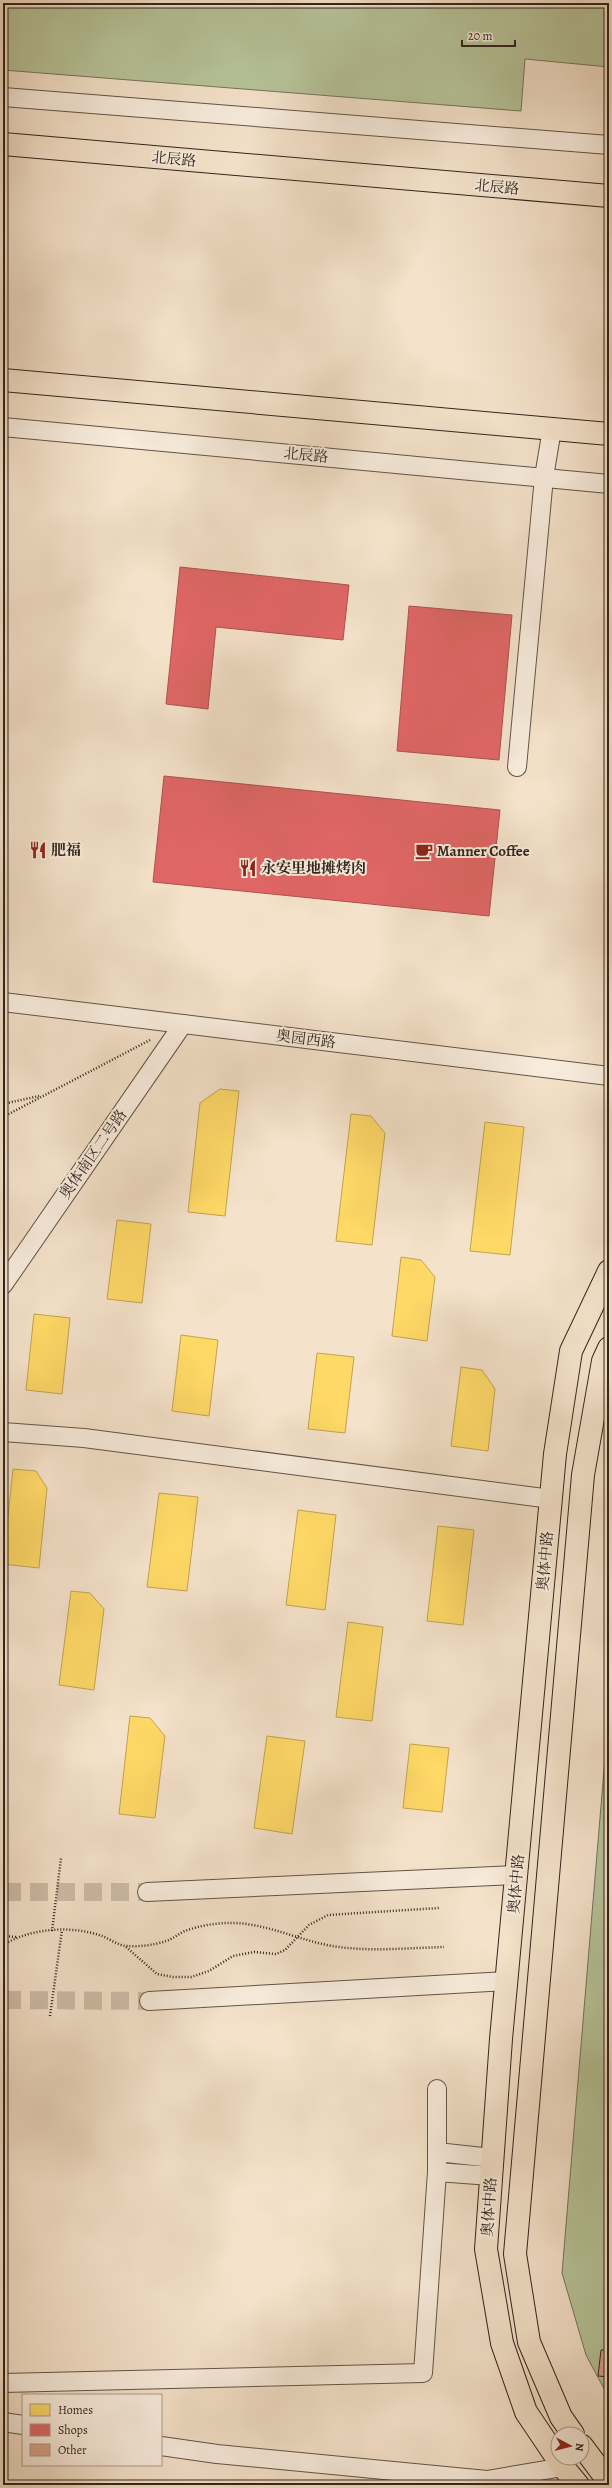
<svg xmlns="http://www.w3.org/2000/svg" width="612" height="2488" font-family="Alegreya,'Noto Serif SC',serif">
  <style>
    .green { fill: #b7c49a; stroke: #75745c }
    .homes { fill: #ffd966; stroke: #c2a350 }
    .shops { fill: #e06666; stroke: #ac5250 }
    .building { fill: #dba48b; stroke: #33241d }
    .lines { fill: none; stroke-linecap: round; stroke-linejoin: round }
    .minor-tunnel { stroke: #cdbca7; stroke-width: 18; stroke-dasharray: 18 9; stroke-linecap: butt }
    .minor-casing { stroke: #635448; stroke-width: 20 }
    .major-casing { stroke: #33241d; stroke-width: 24 }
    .path { stroke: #33241d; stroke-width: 2.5; stroke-dasharray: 1 2; stroke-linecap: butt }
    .minor { stroke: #f8ecdd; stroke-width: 18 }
    .major { stroke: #f4e2ca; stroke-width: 22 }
    .labels { text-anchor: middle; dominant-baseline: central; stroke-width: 4; stroke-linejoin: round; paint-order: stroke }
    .street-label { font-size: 15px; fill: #33241d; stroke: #f8ecdd }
    .poi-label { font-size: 15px; font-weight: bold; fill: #33241d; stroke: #f8ecdd; text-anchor: start }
  </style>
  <rect width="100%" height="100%" fill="#f4e2ca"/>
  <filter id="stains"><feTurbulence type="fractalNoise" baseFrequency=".005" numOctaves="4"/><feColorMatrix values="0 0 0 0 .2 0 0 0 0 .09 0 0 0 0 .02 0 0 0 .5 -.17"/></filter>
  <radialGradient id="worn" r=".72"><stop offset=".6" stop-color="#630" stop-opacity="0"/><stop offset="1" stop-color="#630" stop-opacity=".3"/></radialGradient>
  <g class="green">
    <path d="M3,3H609V67L525,59L521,111L3,70Z"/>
    <path d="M609,1710V2398L586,2355L562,2273Z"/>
  </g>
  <g class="homes">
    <path d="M220,1089L239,1091L225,1216L188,1212L200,1103Z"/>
    <path d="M351,1114L371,1116L385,1133L372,1245L336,1241Z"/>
    <path d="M485,1122L524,1127L510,1255L470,1251Z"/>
    <path d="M117,1220L151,1224L142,1303L107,1299Z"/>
    <path d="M401,1257L421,1260L435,1277L427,1341L392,1336Z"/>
    <path d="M34,1314L70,1318L62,1394L26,1390Z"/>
    <path d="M181,1335L218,1340L209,1416L172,1411Z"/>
    <path d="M317,1353L354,1357L345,1433L308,1429Z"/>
    <path d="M461,1367L482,1370L495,1389L488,1451L451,1446Z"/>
    <path d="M13,1469L36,1471L47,1488L39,1568L3,1564Z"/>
    <path d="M159,1493L198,1497L187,1591L147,1587Z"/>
    <path d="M298,1510L336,1515L325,1610L286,1605Z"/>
    <path d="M438,1526L474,1530L463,1625L427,1621Z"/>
    <path d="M71,1591L90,1593L104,1609L94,1690L59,1685Z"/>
    <path d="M348,1622L383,1627L372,1721L336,1717Z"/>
    <path d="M130,1716L150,1718L165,1736L155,1818L119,1814Z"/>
    <path d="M267,1736L305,1741L292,1834L254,1828Z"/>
    <path d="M410,1744L449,1748L442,1812L403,1808Z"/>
  </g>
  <g class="shops">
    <path d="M180,567L349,585L343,640L216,627L208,709L166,704Z"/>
    <path d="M409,606L512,615L499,760L397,751Z"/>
    <path d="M164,776L500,810L489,916L153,882Z"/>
  </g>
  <g class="building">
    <path d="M601,2350H609V2377L598,2376Z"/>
    <path d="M609,2386V2407L607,2406Z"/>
  </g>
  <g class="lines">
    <g class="minor-tunnel">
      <path d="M3,1892H147"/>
      <path d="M3,2000L149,2001"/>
    </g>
    <g class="minor-casing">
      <g id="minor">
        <path d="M3,97L609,145"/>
        <path d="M3,427L609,484"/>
        <path d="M517,767L544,477L552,429"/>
        <path d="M3,1002L609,1076"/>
        <path d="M3,1285L183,1024"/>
        <path d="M3,1432L84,1438L551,1499"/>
        <path d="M147,1892L516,1875"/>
        <path d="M149,2001L507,1981"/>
        <path d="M437,2152L492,2158"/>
        <path d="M437,2172L491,2176"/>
        <path d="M3,2383L423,2373L437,2172V2089"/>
        <path d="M3,2422L23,2425"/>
        <path d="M161,2446L217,2454L487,2480L563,2467"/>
      </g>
    </g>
    <g class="major-casing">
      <g id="major">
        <path d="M3,144L609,196"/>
        <path d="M3,380L609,434"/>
        <path d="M573,2434L561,2417L529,2342L515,2254L583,1475L603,1361L609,1348"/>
        <path d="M582,2446L609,2482"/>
        <path d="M578,2485L563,2467L526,2412L502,2343L486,2249L501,2039L555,1454L571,1351L609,1271"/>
      </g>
    </g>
    <g class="path">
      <path d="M3,1104L39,1096"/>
      <path d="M3,1117L150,1040"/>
      <path d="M52,1931L61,1858"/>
      <path d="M3,1936L16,1937"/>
      <path d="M3,1945C31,1928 71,1925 102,1936C110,1939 119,1946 127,1946C139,1947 155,1945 166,1941C173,1939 178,1934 185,1931C198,1926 215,1923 229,1923C263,1922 298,1940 332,1946C368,1952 407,1948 444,1947"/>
      <path d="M126,1947L157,1974L173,1977H191L209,1971L233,1956L254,1952L276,1954L285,1950L309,1925L328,1915L439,1908"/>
      <path d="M50,2016L62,1930"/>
    </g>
    <use href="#minor" class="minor"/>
    <use href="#major" class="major"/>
  </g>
  <defs>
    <g id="restaurant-bare" transform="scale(1.38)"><path d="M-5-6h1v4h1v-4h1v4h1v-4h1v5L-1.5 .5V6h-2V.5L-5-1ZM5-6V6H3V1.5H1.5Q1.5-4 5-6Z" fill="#8f2418" stroke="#f8ecdd" stroke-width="2.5" paint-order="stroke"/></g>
    <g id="cafe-bare" transform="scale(1.38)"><path d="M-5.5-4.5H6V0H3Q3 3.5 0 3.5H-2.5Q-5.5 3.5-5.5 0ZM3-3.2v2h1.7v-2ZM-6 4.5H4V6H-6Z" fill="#8f2418" stroke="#f8ecdd" stroke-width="2.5" paint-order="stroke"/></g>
  </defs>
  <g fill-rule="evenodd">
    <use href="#restaurant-bare" x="38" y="850"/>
    <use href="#cafe-bare" x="424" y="851"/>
    <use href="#restaurant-bare" x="248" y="868"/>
  </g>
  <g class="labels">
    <g class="street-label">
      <text transform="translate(174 159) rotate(5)">北辰路</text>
      <text transform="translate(497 187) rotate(5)">北辰路</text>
      <text transform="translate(306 455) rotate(5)">北辰路</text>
      <text transform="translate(306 1039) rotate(7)">奥园西路</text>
      <text transform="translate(93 1154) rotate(-55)">奥体南区二号路</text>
      <text transform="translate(545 1561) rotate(-85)">奥体中路</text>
      <text transform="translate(516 1884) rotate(-85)">奥体中路</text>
      <text transform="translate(489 2207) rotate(-86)">奥体中路</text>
    </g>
    <g class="poi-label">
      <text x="51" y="850">肥福</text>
      <text x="437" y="851">Manner Coffee</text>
      <text x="261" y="868">永安里地摊烤肉</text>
    </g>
  </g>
  <rect width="612" height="2488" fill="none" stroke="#f4e2ca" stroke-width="16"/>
  <rect x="4" y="4" width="604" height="2480" fill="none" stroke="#33241d" stroke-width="2"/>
  <rect x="8" y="8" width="596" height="2472" fill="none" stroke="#33241d"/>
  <rect x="22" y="2394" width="140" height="72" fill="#f8ecdd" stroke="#a99c90"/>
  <rect x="30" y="2404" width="20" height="12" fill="#ffd966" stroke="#a99c90"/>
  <text x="58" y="2414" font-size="12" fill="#33241d">Homes</text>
  <rect x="30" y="2424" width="20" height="12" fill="#e06666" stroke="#a99c90"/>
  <text x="58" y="2434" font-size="12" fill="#33241d">Shops</text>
  <rect x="30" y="2444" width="20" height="12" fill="#dba48b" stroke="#a99c90"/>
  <text x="58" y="2454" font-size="12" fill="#33241d">Other</text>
  <g transform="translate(570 2446) rotate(97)"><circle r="19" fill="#f8ecdd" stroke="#a99c90"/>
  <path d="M0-3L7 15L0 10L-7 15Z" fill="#8f2418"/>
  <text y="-6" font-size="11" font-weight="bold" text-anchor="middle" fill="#33241d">N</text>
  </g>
  <path d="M462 40v6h53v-6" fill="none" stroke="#33241d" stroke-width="2"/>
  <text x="468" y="40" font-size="12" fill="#33241d" stroke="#f8ecdd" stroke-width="3" paint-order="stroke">20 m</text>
  <rect width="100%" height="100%" filter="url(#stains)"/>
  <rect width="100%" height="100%" fill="url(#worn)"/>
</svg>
